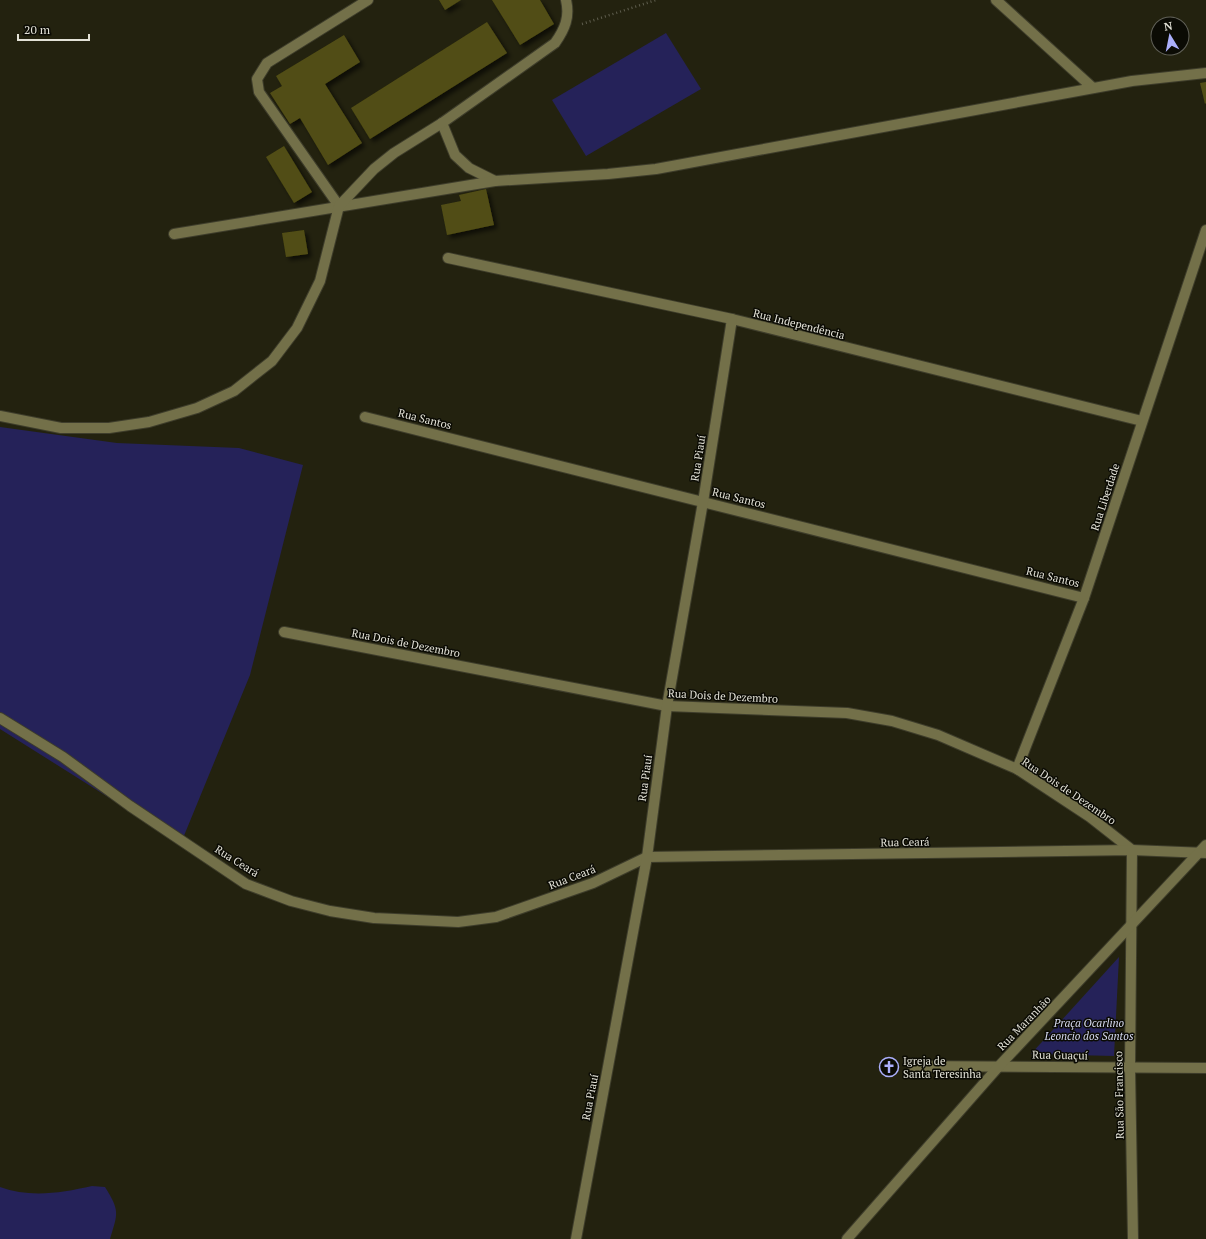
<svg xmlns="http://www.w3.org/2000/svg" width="1206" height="1239" font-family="'PT Serif',serif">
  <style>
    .green { fill: #252259 }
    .building { fill: #514d14; filter: url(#shadow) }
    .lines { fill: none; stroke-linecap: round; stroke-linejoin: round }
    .minor-casing { stroke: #3e3d2b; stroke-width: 12 }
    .path { stroke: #5f5e4e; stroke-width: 2.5; stroke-dasharray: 1 3; stroke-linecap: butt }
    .minor { stroke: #737049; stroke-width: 10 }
    .labels { text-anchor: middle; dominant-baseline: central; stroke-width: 3; stroke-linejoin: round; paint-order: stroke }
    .street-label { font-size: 11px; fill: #e3e2d7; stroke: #0b0b04 }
    .park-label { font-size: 11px; font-style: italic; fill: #d7daf0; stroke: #0b0b04 }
    .poi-label { font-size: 11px; fill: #e3e2d7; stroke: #0b0b04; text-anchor: start }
  </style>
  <defs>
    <filter id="shadow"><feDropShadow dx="3.5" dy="3.5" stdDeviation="2" flood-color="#0009"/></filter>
  </defs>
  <rect width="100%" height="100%" fill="#23220f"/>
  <g class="green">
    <path d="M666,33L701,89L586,156L552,100Z"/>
    <path d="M0,427L117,443L239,448L303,465L250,675L181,843L0,729Z"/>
    <path d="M1119,957L1114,1056L1031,1054Z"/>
    <path d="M92,1186L105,1187C120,1211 118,1213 110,1239H0V1187C30,1198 61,1193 92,1186Z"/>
  </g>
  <g class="building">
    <path d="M439,0H461L445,10Z"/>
    <path d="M492,0H540L554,24L520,45Z"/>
    <path d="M487,22L507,53L370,139L351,108Z"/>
    <path d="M344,35L360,62L325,84L362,143L328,165L300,118L290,124L270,93L282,86L276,76Z"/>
    <path d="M1206,82V103L1205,104L1200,83Z"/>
    <path d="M284,146L312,192L294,203L266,157Z"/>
    <path d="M486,189L494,225L447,235L441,205L461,201L459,195Z"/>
    <path d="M304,230L308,254L286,257L282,233Z"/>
  </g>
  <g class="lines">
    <g class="minor-casing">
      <g id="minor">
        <path d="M996,0L1093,88"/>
        <path d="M442,123L455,155L469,168L495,181L608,174L656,169L1132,81L1206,73"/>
        <path d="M339,206L259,92L257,79L267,63L368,0"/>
        <path d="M174,234L495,181"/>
        <path d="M448,258L732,319L1142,421"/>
        <path d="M0,416L61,428H109L149,422L197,408L234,391L272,361L297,328L320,281L339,206L374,169L394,153L442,123L555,43C565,29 570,17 566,0"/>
        <path d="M365,417L1084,598"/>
        <path d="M284,632L667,706L847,713L892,721L938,735L1017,769L1090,817L1132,850L1130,1068L1133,1239"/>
        <path d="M0,718L63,757L130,806L246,884L291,901L330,911L374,918L458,922L496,917L593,883L647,857L1132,850L1206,853"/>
        <path d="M1017,769L1084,598L1206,230"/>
        <path d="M913,1066L1206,1068"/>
        <path d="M576,1239L647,857L667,706L703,502L732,319"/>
        <path d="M847,1239L1000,1065L1206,845"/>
      </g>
    </g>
    <path class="path" d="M582,24L656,0"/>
    <use href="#minor" class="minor"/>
  </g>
  <defs>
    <g id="church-ring" transform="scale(1)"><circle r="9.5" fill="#0b0b04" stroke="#abaffb" stroke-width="1.5"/><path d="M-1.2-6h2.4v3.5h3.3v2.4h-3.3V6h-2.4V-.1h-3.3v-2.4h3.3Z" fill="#abaffb"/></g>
  </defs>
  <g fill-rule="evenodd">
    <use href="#church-ring" x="889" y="1067"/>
  </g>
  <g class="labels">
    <g class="street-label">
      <text transform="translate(799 324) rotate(14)">Rua Independência</text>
      <text transform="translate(425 419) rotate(14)">Rua Santos</text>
      <text transform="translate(698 458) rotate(-81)">Rua Piauí</text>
      <text transform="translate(1105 497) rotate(-72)">Rua Liberdade</text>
      <text transform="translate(739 498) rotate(14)">Rua Santos</text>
      <text transform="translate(1053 577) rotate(14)">Rua Santos</text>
      <text transform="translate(406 643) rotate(11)">Rua Dois de Dezembro</text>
      <text transform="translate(723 696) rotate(3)">Rua Dois de Dezembro</text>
      <text transform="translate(645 778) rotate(-82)">Rua Piauí</text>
      <text transform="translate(1069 791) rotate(34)">Rua Dois de Dezembro</text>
      <text transform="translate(905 842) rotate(-1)">Rua Ceará</text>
      <text transform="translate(237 861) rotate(32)">Rua Ceará</text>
      <text transform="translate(572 877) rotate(-21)">Rua Ceará</text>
      <text transform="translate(1024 1023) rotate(-46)">Rua Maranhão</text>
      <text transform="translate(1060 1055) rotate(1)">Rua Guaçuí</text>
      <text transform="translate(1119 1095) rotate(-91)">Rua São Francisco</text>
      <text transform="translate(590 1097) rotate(-79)">Rua Piauí</text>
    </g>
    <g class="park-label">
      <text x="1089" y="1023">Praça Ocarlino<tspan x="1089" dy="13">Leoncio dos Santos</tspan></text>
    </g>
    <g class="poi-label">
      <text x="903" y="1061">Igreja de<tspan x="903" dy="13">Santa Teresinha</tspan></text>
    </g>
  </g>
  <g transform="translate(1170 36) rotate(350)"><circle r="19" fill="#0b0b04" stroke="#616158"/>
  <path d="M0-3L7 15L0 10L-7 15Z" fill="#abaffb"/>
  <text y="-6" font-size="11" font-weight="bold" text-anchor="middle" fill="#e3e2d7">N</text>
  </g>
  <path d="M18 34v6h71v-6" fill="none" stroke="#e3e2d7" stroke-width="2"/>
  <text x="24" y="34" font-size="12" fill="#e3e2d7" stroke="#0b0b04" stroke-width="3" paint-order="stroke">20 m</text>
</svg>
